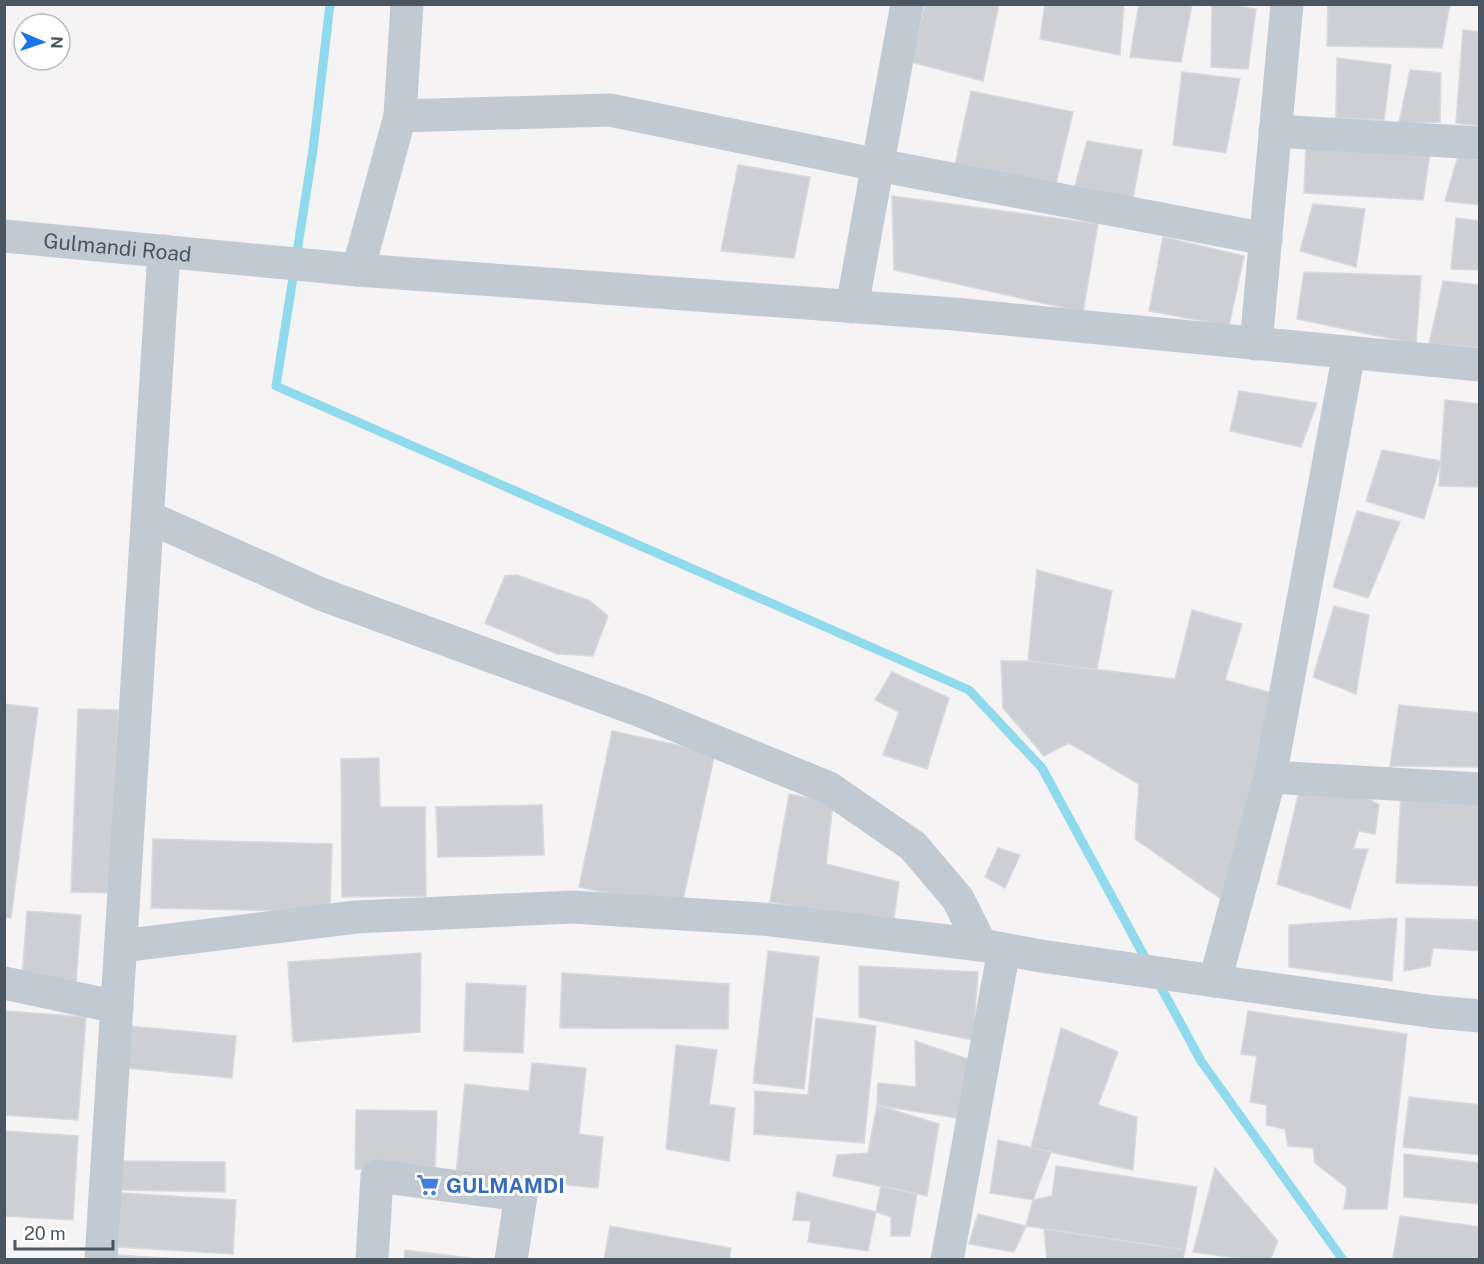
<svg xmlns="http://www.w3.org/2000/svg" width="1484" height="1264" font-family="'Public Sans',sans-serif">
  <style>
    .lines { fill: none; stroke-linecap: round; stroke-linejoin: round }
    .stream { stroke: #90daee; stroke-width: 9 }
    .building { fill: #cdcfd5; stroke: #d7d9de; stroke-width: 1.5 }
    .minor { stroke: #c1cad2; stroke-width: 33 }
    .labels { text-anchor: middle; dominant-baseline: central; stroke-width: 6; stroke-linejoin: round; paint-order: stroke }
    .street-label { font-size: 21px; fill: #4a5661; stroke: #fff }
    .shop-label { font-size: 21px; font-weight: bold; fill: #366cbe; stroke: #fff; text-anchor: start }
  </style>
  <rect width="100%" height="100%" fill="#f5f3f3"/>
  <g class="lines">
    <g class="stream">
      <path d="M330,4L313,150L276,386L969,690L1042,768L1149,965"/>
      <path d="M1157,980L1201,1061L1343,1260"/>
    </g>
  </g>
  <g class="building">
    <path d="M925,4H999L983,81L911,62Z"/>
    <path d="M1045,4H1124L1120,55L1040,39Z"/>
    <path d="M1139,4H1192L1181,62L1130,57Z"/>
    <path d="M1212,4H1228L1256,9L1248,69L1211,67Z"/>
    <path d="M1328,4H1450L1442,48L1327,46Z"/>
    <path d="M1463,30L1480,32V126L1456,123Z"/>
    <path d="M1337,58L1391,65L1384,120L1336,118Z"/>
    <path d="M1410,70L1441,73L1440,122L1399,123Z"/>
    <path d="M1182,72L1240,79L1226,153L1173,145Z"/>
    <path d="M971,91L1073,112L1056,184L955,165Z"/>
    <path d="M1087,141L1142,150L1133,199L1075,186Z"/>
    <path d="M1306,145L1430,154L1423,200L1304,193Z"/>
    <path d="M1458,156L1480,160V205L1445,201Z"/>
    <path d="M738,165L810,177L794,258L721,251Z"/>
    <path d="M892,196L1098,224L1083,312L894,270Z"/>
    <path d="M1313,204L1365,209L1356,267L1300,251Z"/>
    <path d="M1456,218L1480,221V270L1451,269Z"/>
    <path d="M1163,237L1244,256L1229,326L1149,311Z"/>
    <path d="M1304,272L1421,276L1416,344L1297,319Z"/>
    <path d="M1443,281L1480,285V348L1429,344Z"/>
    <path d="M1239,391L1317,403L1301,447L1230,431Z"/>
    <path d="M1445,400L1480,404V487L1439,486Z"/>
    <path d="M1382,450L1441,461L1424,519L1366,501Z"/>
    <path d="M1357,511L1400,522L1368,598L1333,587Z"/>
    <path d="M1037,570L1112,591L1097,670L1028,661Z"/>
    <path d="M517,575L590,601L608,616L593,656L557,654L485,623L505,576Z"/>
    <path d="M1334,606L1369,615L1356,694L1313,677Z"/>
    <path d="M1192,610L1242,624L1225,680L1279,695L1221,899L1135,839L1139,784L1069,743L1044,756L1003,708L1001,661H1028L1175,679Z"/>
    <path d="M892,672L949,698L927,769L883,755L899,712L875,700Z"/>
    <path d="M4,704L38,708L11,918L4,917Z"/>
    <path d="M1399,705L1480,713V767L1390,766Z"/>
    <path d="M78,709L118,710L112,893L71,892Z"/>
    <path d="M612,731L715,753L681,909L579,887Z"/>
    <path d="M379,758L380,807H425L426,896L342,897L341,759Z"/>
    <path d="M1302,779L1358,793L1379,805L1375,834L1359,831L1353,849H1368L1350,909L1277,884Z"/>
    <path d="M789,794L833,803L826,864L899,882L893,925L770,902Z"/>
    <path d="M1401,794L1480,798V886L1396,883Z"/>
    <path d="M542,805L544,855L438,857L436,807Z"/>
    <path d="M153,839L332,844L330,912L151,908Z"/>
    <path d="M998,848L1020,855L1005,888L985,877Z"/>
    <path d="M27,911L81,915L76,983L22,978Z"/>
    <path d="M1397,918L1392,981L1289,967V925Z"/>
    <path d="M1406,918L1480,920V951L1433,948L1430,966L1404,971Z"/>
    <path d="M768,951L819,957L804,1089L753,1083Z"/>
    <path d="M421,953L420,1032L293,1042L288,962Z"/>
    <path d="M859,966L978,972L973,1040L859,1017Z"/>
    <path d="M562,973L729,984L728,1029L560,1028Z"/>
    <path d="M466,983L526,986L523,1053L464,1051Z"/>
    <path d="M4,1011L86,1017L78,1120L4,1115Z"/>
    <path d="M1248,1011L1407,1034L1387,1209H1344L1347,1188L1315,1163L1313,1148L1288,1146L1285,1129L1266,1125L1267,1105L1250,1102L1257,1056L1241,1054Z"/>
    <path d="M816,1018L876,1026L864,1143L754,1134L755,1091L808,1095Z"/>
    <path d="M129,1026L236,1036L232,1078L126,1068Z"/>
    <path d="M1061,1028L1118,1052L1098,1105L1137,1117L1133,1170L1031,1148Z"/>
    <path d="M915,1041L968,1059L962,1119L877,1105L878,1083L916,1087Z"/>
    <path d="M676,1045L717,1050L709,1104L735,1108L729,1161L666,1149Z"/>
    <path d="M532,1063L586,1068L579,1134L603,1137L598,1188L456,1174L465,1084L529,1091Z"/>
    <path d="M1409,1097L1480,1105V1155L1403,1147Z"/>
    <path d="M877,1105L939,1124L927,1196L833,1176L837,1155L868,1153Z"/>
    <path d="M356,1110L437,1111L435,1171L355,1169Z"/>
    <path d="M4,1131L78,1136L73,1220L4,1216Z"/>
    <path d="M998,1140L1051,1152L1033,1200L990,1193Z"/>
    <path d="M1404,1154L1480,1163V1204L1404,1197Z"/>
    <path d="M120,1161L225,1162V1192L120,1190Z"/>
    <path d="M1056,1166L1197,1187L1185,1250L1026,1226L1033,1200L1052,1196Z"/>
    <path d="M1215,1168L1278,1241L1270,1260H1251L1193,1252Z"/>
    <path d="M881,1186L917,1194L910,1236H891V1217L876,1212Z"/>
    <path d="M797,1192L876,1212L868,1251L808,1242L811,1221L793,1220Z"/>
    <path d="M121,1193L236,1200L233,1254L118,1247Z"/>
    <path d="M978,1214L1026,1226L1014,1252L969,1244Z"/>
    <path d="M1400,1216L1480,1227V1260H1398L1393,1257Z"/>
    <path d="M610,1226L731,1248L729,1260H604Z"/>
    <path d="M1044,1229L1185,1250L1183,1260H1047Z"/>
    <path d="M405,1250L486,1260H404Z"/>
    <path d="M116,1255L200,1260H116Z"/>
  </g>
  <g class="lines">
    <g class="minor">
      <path d="M400,116L610,110L878,165L1266,239"/>
      <path d="M1275,131L1480,143"/>
      <path id="s1" d="M4,236L358,270L954,314L1480,365"/>
      <path d="M358,270L400,116L407,4"/>
      <path d="M852,307L907,4"/>
      <path d="M1256,344L1287,4"/>
      <path d="M148,517L321,594L641,711L829,788L913,846L958,899L981,945"/>
      <path d="M1270,777L1480,789"/>
      <path d="M121,946L356,917L572,907L762,919L981,945L1041,956L1215,981L1435,1012L1480,1016"/>
      <path d="M1215,981L1270,777L1349,353"/>
      <path d="M4,983L117,1007"/>
      <path d="M101,1260L164,251"/>
      <path d="M372,1260L377,1176L521,1195L511,1260"/>
      <path d="M947,1260L1004,950"/>
    </g>
  </g>
  <defs>
    <g id="supermarket-bare" transform="scale(1.8)"><path d="M-6-5.5h2.5l.6 2H6L4.5 2H-2.5L-4.4-4H-6ZM-1.5 3.2a1.3 1.3 0 1 0 .1 0ZM3 3.2a1.3 1.3 0 1 0 .1 0Z" fill="#3f7fe0" stroke="#fff" stroke-width="2.5" paint-order="stroke"/></g>
  </defs>
  <g fill-rule="evenodd">
    <use href="#supermarket-bare" x="428" y="1185"/>
  </g>
  <g class="labels">
    <g class="street-label">
      <text stroke="none"><textPath href="#s1" startOffset="114">Gulmandi Road</textPath></text>
    </g>
    <g class="shop-label">
      <text x="446" y="1185">GULMAMDI</text>
    </g>
  </g>
  <rect width="1484" height="1264" fill="none" stroke="#4a5661" stroke-width="12"/>
  <g transform="translate(42 42) rotate(92)"><circle r="28" fill="#ffffff" stroke="#b7bbc0" stroke-width="1.5"/>
  <path d="M0-4.5L10 22L0 15L-10 22Z" fill="#1a73e8"/>
  <text y="-9" font-size="16" font-weight="bold" text-anchor="middle" fill="#4a5661">N</text>
  </g>
  <path d="M15 1240v9h98v-9" fill="none" stroke="#4a5661" stroke-width="3"/>
  <text x="24" y="1240" font-size="18" fill="#4a5661" stroke="#ffffff" stroke-width="4.5" paint-order="stroke">20 m</text>
</svg>
